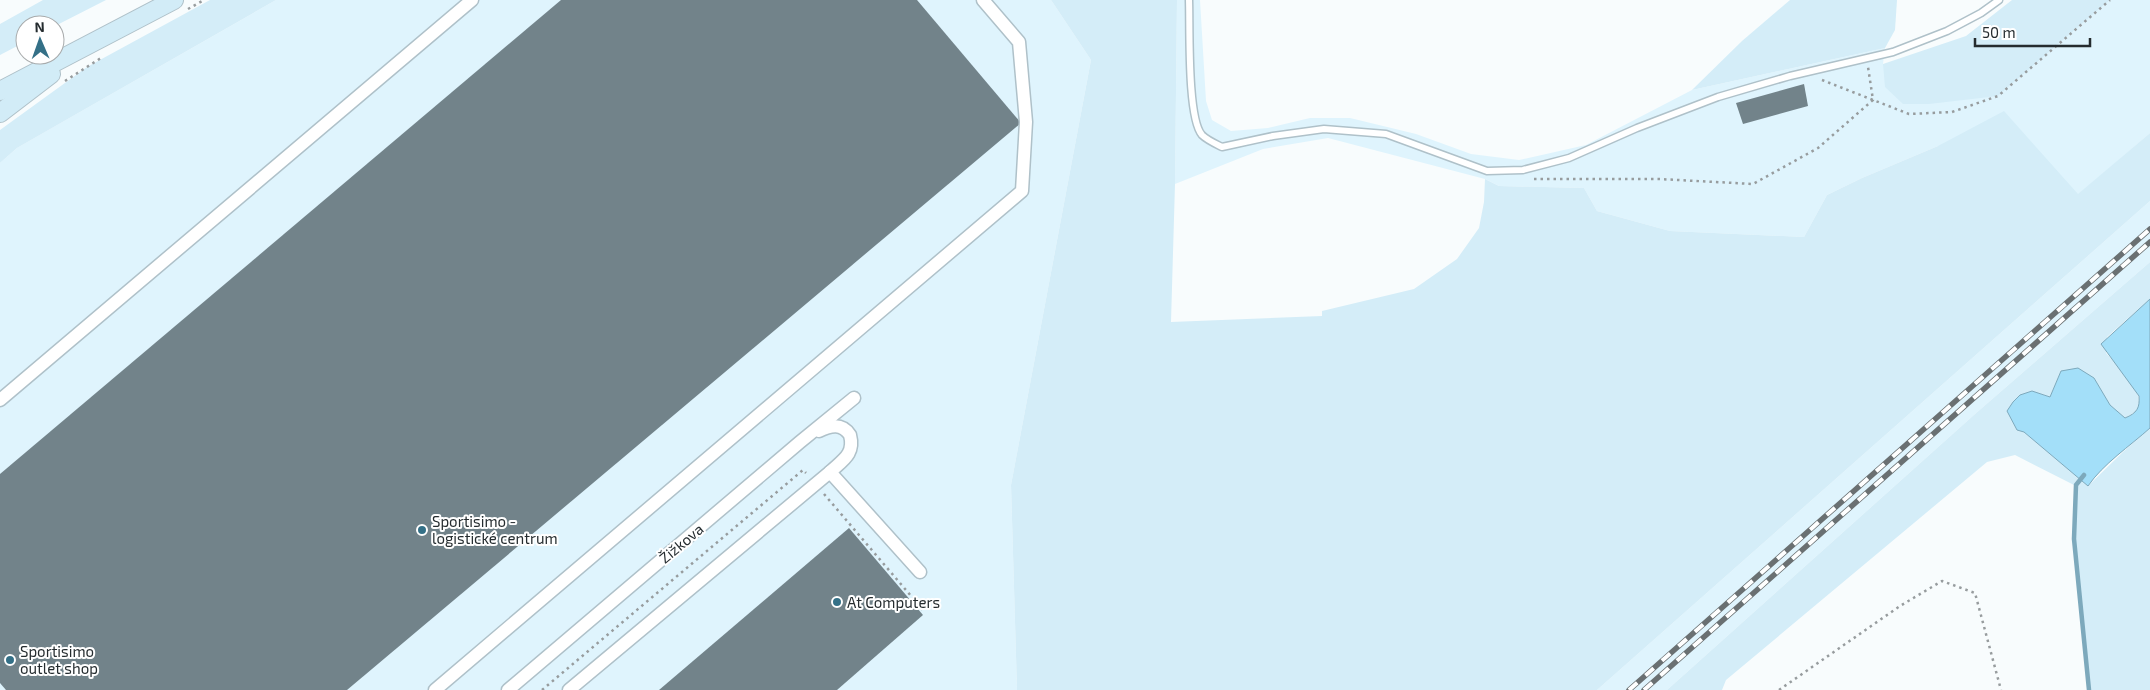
<svg xmlns="http://www.w3.org/2000/svg" width="2150" height="690" font-family="'Exo 2',sans-serif">
  <style>
    .built { fill: #dff4fd }
    .green { fill: #d4edf8 }
    .water { fill: #a3dff9; stroke: #7da9bc }
    .lines { fill: none; stroke-linecap: round; stroke-linejoin: round }
    .stream { stroke: #7da9bc; stroke-width: 4.5 }
    .building { fill: #72838a }
    .service-casing { stroke: #afc1c9; stroke-width: 9 }
    .minor-casing { stroke: #afc1c9; stroke-width: 15 }
    .secondary-casing { stroke: #afc1c9; stroke-width: 20 }
    .path { stroke: #979c9e; stroke-width: 2.5; stroke-dasharray: 2.5 4; stroke-linecap: butt }
    .service { stroke: #fff; stroke-width: 6 }
    .minor { stroke: #fff; stroke-width: 12 }
    .secondary { stroke: #d2ecf7; stroke-width: 18 }
    .rail-casing { stroke: #6a7072; stroke-width: 5.5 }
    .rail { stroke: #fff; stroke-width: 4; stroke-dasharray: 11; stroke-linecap: butt }
    .poi-dot { fill: #347087; stroke: #fff; stroke-width: 2 }
    .labels { text-anchor: middle; dominant-baseline: central; stroke-width: 4; stroke-linejoin: round; paint-order: stroke }
    .poi-label { font-size: 15px; fill: #252c2f; stroke: #fff; text-anchor: start }
    .street-label { font-size: 15px; fill: #252c2f; stroke: #fff }
  </style>
  <rect width="100%" height="100%" fill="#f8fcfd"/>
  <g class="built">
    <path d="M276,0H1051L1091,60L1011,485L1017,690H0V163L17,148Z"/>
    <path d="M1177,0H1200L1206,101L1212,120L1231,131L1268,128L1310,118H1350L1416,134L1471,154L1519,160L1586,145L1692,90L1885,48L1883,64L1998,96L2110,0H2150V133L2078,195L1938,146L1862,178L1827,195L1804,237L1670,231L1597,211L1584,188L1499,186L1485,179L1328,138L1263,149L1175,184Z"/>
    <path d="M2150,201V262L1975,414L1667,690H1597Z"/>
  </g>
  <g class="green">
    <path d="M43,0H106L55,26L25,25V42L0,55V24Z"/>
    <path d="M210,0H276L17,148L0,163V130L87,67Z"/>
    <path d="M1051,0H1177L1175,184L1171,322L1322,316V311L1414,289L1457,259L1479,228L1484,202L1485,179L1499,186L1584,188L1597,211L1670,231L1804,237L1827,195L1862,178L1938,146L2004,111L2078,194L2150,133V201L1597,690H1017L1011,485L1091,60Z"/>
    <path d="M1790,0H1897L1895,30L1885,48L1692,90L1742,41Z"/>
    <path d="M2012,0H2110L1998,96L1929,104H1903L1885,87L1883,64L1966,36Z"/>
    <path d="M2150,262V299L2107,337L2106,353C2119,368 2145,389 2138,410L2125,418L2110,405L2094,378L2061,371L2050,397L2042,394L2017,430L2024,432L2088,486L2125,450L2150,428V690H2089L2074,539L2076,486L2015,455L1987,462L1726,680L1722,690H1667L1975,414Z"/>
  </g>
  <path class="water" d="M2150,299V428C2130,446 2103,464 2088,486L2024,432L2017,430L2007,411L2013,402L2020,395L2032,391L2050,397L2061,371L2078,368L2094,378L2110,405L2125,418C2137,413 2140,408 2139,396L2101,344Z"/>
  <g class="lines">
    <path class="stream" d="M2084,475L2076,485L2074,539L2089,690"/>
  </g>
  <g class="building">
    <path d="M561,0H917L1021,123L347,690H6L0,683V474Z"/>
    <path d="M1804,84L1808,106L1743,124L1736,103Z"/>
    <path d="M849,528L923,615L837,690H659Z"/>
  </g>
  <g class="lines">
    <g class="service-casing">
      <path id="service" d="M1189,0C1190,26 1187,118 1202,135C1207,140 1216,144 1222,147L1273,136L1324,129L1386,134L1487,171L1523,170L1569,158L1637,128L1718,97L1790,76L1893,52L1947,31L1981,13L1999,0"/>
    </g>
    <g class="minor-casing">
      <g id="minor">
        <path d="M0,400L472,0"/>
        <path d="M819,431C831,425 842,423 850,435C855,454 843,460 830,472"/>
        <path d="M435,690L1022,191L1026,122L1019,42L983,0"/>
        <path d="M508,690L800,442L854,398"/>
        <path d="M569,690L830,472L920,572"/>
      </g>
    </g>
    <g class="secondary-casing">
      <g id="secondary">
        <path d="M0,91L174,0"/>
        <path d="M0,113L51,74"/>
      </g>
    </g>
    <g class="path">
      <path d="M188,9L204,0"/>
      <path d="M1822,80L1909,114L1952,112L1998,96L2110,0"/>
      <path d="M65,81L101,58"/>
      <path d="M1534,179H1659L1753,184L1818,148L1873,100L1868,67"/>
      <path d="M824,494L923,610"/>
      <path d="M542,690L803,470L806,473"/>
      <path d="M1779,690L1900,606L1942,581L1975,593L2001,690"/>
    </g>
    <use href="#service" class="service"/>
    <use href="#minor" class="minor"/>
    <use href="#secondary" class="secondary"/>
    <g class="rail-casing">
      <g id="rail">
        <path d="M1629,690L2150,229"/>
        <path d="M1644,690L2150,242"/>
      </g>
    </g>
    <use href="#rail" class="rail"/>
  </g>
  <g class="poi-dot">
    <circle cx="422" cy="530" r="5"/>
    <circle cx="837" cy="602" r="5"/>
    <circle cx="10" cy="660" r="5"/>
  </g>
  <g class="labels">
    <g class="poi-label">
      <text x="432" y="521">Sportisimo -<tspan x="432" dy="17">logistické centrum</tspan></text>
      <text x="847" y="602">At Computers</text>
      <text x="20" y="651">Sportisimo<tspan x="20" dy="17">outlet shop</tspan></text>
    </g>
    <g class="street-label">
      <text transform="translate(681 543) rotate(-40)">Žižkova</text>
    </g>
  </g>
  <g transform="translate(40 40) rotate(358)"><circle r="24" fill="#ffffff" stroke="#a8abac"/>
  <path d="M0-4L9 19L0 12L-9 19Z" fill="#347087"/>
  <text y="-8" font-size="14" font-weight="bold" text-anchor="middle" fill="#252c2f">N</text>
  </g>
  <path d="M1975 38v8h115v-8" fill="none" stroke="#252c2f" stroke-width="2.5"/>
  <text x="1982" y="38" font-size="15" fill="#252c2f" stroke="#ffffff" stroke-width="4" paint-order="stroke">50 m</text>
</svg>
